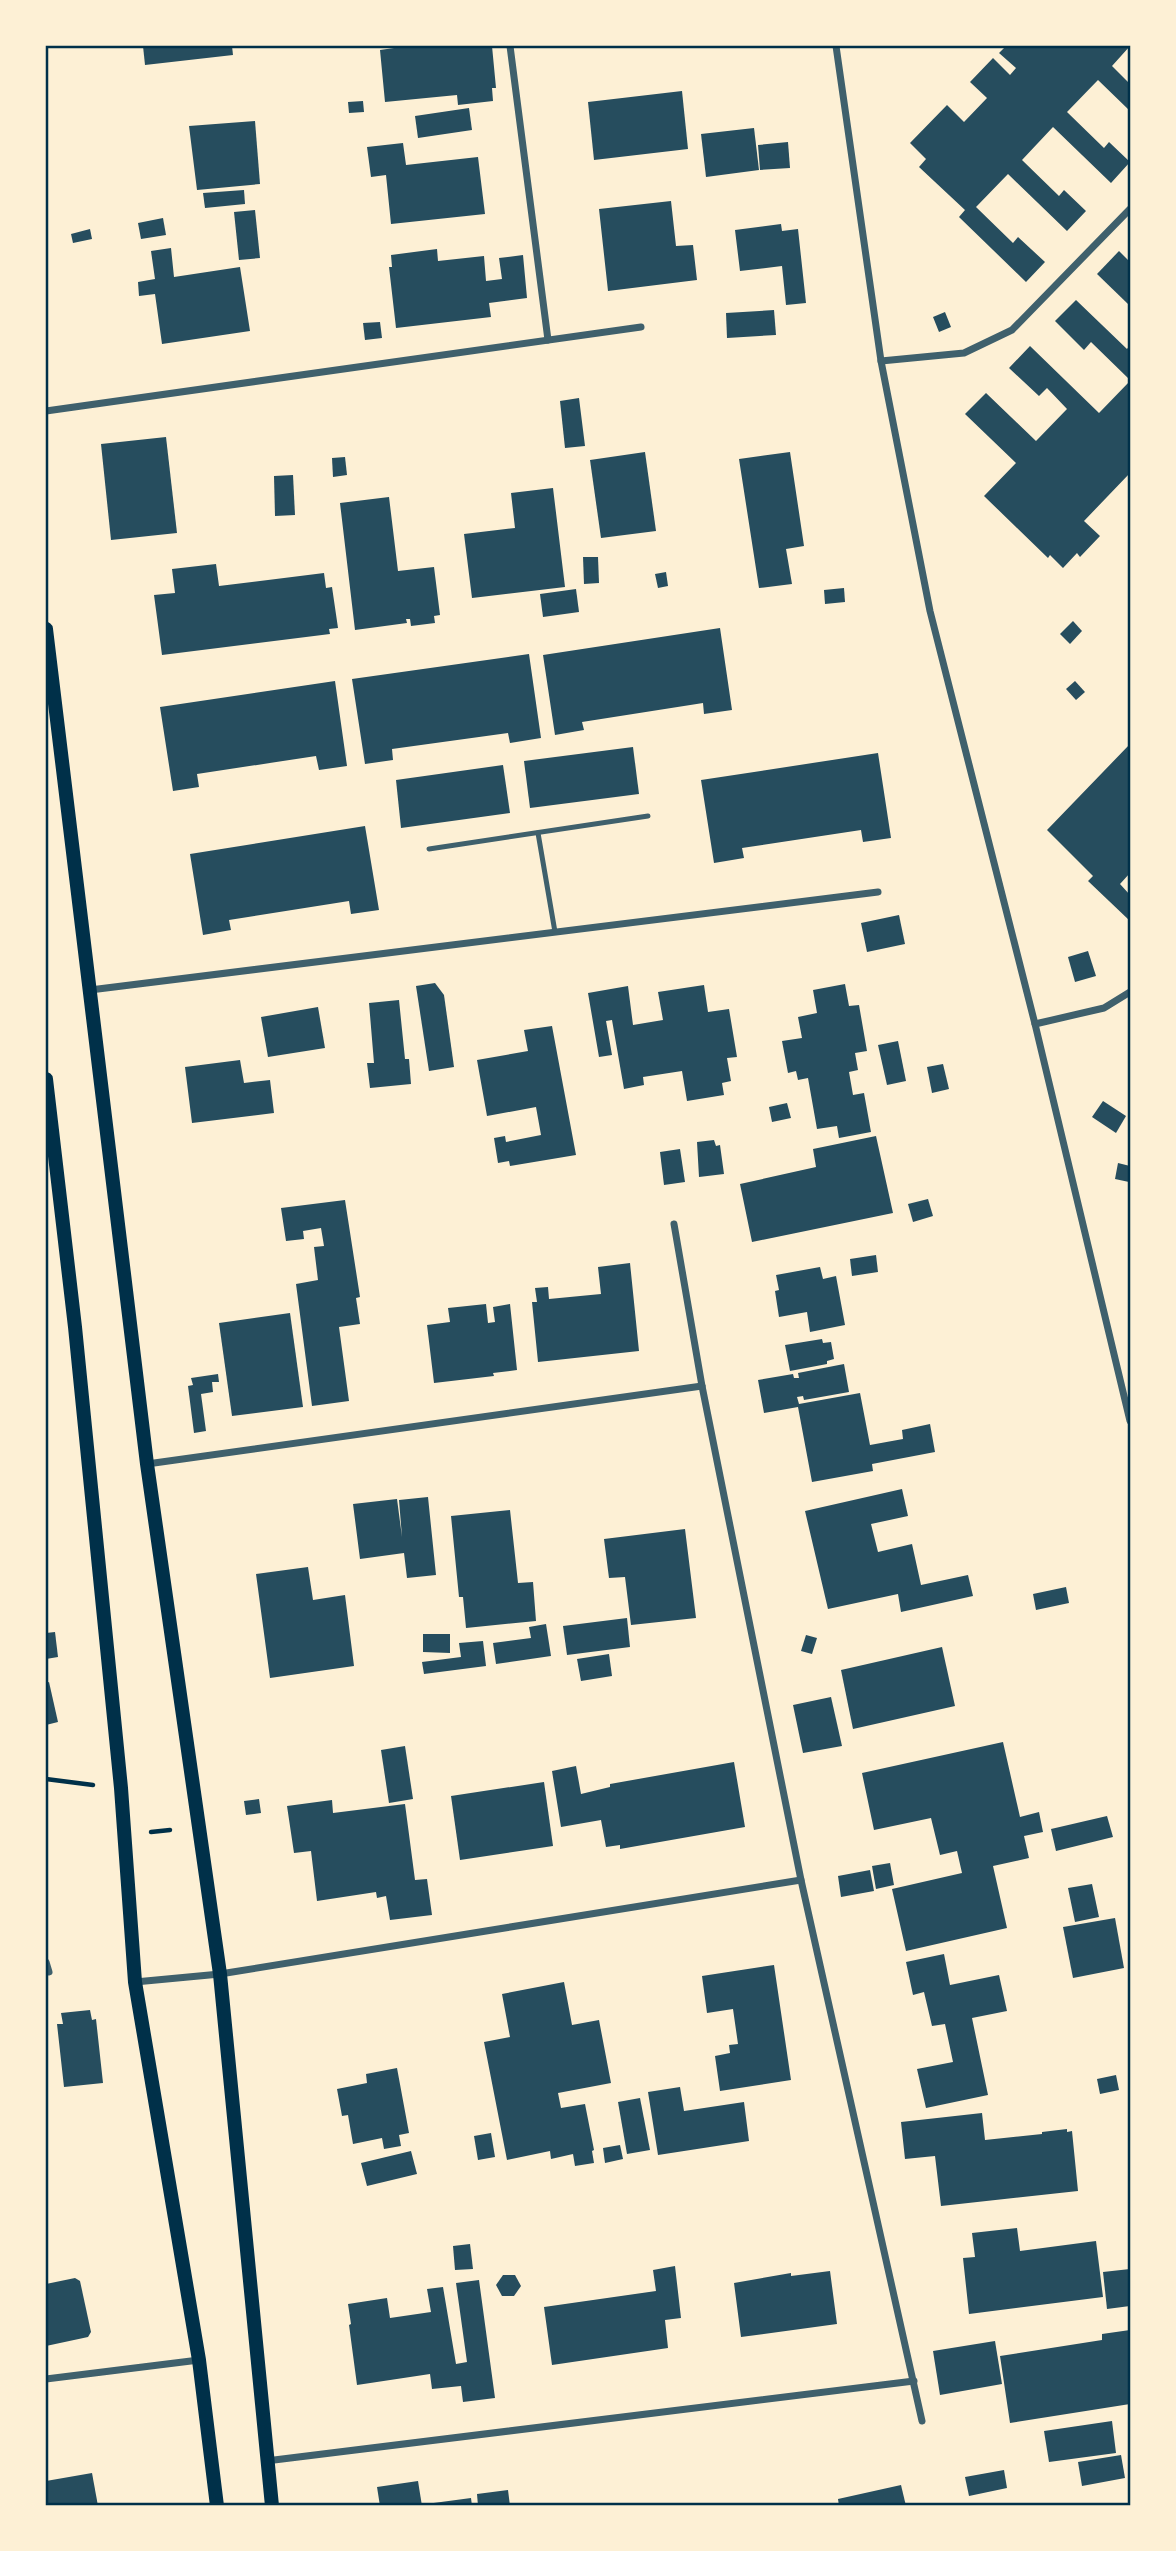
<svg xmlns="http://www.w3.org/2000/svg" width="1176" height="2551" font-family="Mulish,sans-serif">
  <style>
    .building { fill: #264d5e }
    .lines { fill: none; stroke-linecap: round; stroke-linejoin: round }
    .path { stroke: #003049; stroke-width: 4.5 }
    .service { stroke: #3f606c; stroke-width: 5 }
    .minor { stroke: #3f606c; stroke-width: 7 }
    .secondary { stroke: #003049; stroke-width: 14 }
    .neatline { fill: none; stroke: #003049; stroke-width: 2.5 }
  </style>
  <rect width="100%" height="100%" fill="#fdf0d5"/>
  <g class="building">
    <path d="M143,46H232L233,55L145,65Z"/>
    <path d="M393,46H492L496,88H492L493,101L458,105L457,95L385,102L380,50L394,48Z"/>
    <path d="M1006,46H1130L1112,66L1130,84V111L1098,80L1067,112L1104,148L1109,142L1130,162L1111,183L1053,127L1022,160L1059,196L1064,190L1086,211L1067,231L1008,174L976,207L1013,243L1018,237L1045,262L1026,282L959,217L965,210L919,167L926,159L910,143L947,105L964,122L987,98L970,82L993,58L1010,75L1016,68L999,53Z"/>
    <path d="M682,91L688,149L594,160L588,102Z"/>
    <path d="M363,101L364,112L349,113L348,102Z"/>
    <path d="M469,108L472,130L418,138L415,116Z"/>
    <path d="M255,121L260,184L197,190L189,126Z"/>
    <path d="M754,128L759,170L706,177L701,134Z"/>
    <path d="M788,142L790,168L760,170L758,145Z"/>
    <path d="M403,143L406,165L478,157L485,214L391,224L386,175L371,177L367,147Z"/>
    <path d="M244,190L245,204L205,208L203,193Z"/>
    <path d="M671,201L676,246L693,245L697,280L608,291L599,209Z"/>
    <path d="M255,210L260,258L239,260L234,212Z"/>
    <path d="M163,218L166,235L141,239L138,223Z"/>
    <path d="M781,224L782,231L798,229L806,303L786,305L782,266L740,271L735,230Z"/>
    <path d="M90,229L92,239L73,243L71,234Z"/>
    <path d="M171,248L174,277L240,267L250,331L162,344L155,294L139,296L138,282L155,279L151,251Z"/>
    <path d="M437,249L438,261L484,256L486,281L502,279L499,258L523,255L527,298L489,303L491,317L396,328L389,267H392L391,255Z"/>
    <path d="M1119,251L1130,262V302L1128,304L1097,274Z"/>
    <path d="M1076,300L1127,349L1130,345V380L1091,342L1084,350L1055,321Z"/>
    <path d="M774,310L776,335L727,338L726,313Z"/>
    <path d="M945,312L951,327L939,332L933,317Z"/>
    <path d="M380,322L382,338L365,340L363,323Z"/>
    <path d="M1030,346L1099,413L1130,381V473L1084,521L1100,536L1080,557L1077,553L1063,568L1050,555L1048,558L984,496L1016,463L965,414L986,393L1036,441L1067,409L1047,388L1039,396L1009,368Z"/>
    <path d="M579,398L585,446L565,448L560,401Z"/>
    <path d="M166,437L177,533L111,540L101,444Z"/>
    <path d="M645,452L656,531L601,538L590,460Z"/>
    <path d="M790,452L804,546L786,549L792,584L759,588L739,459Z"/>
    <path d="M345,457L347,475L333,477L332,458Z"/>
    <path d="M293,475L295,515L275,516L274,476Z"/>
    <path d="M553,488L565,587L472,598L464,534L515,528L511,493Z"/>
    <path d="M389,497L398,571L434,567L440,615L434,616L435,623L411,626L410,619H406L407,623L355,630L340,503Z"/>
    <path d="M583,557H598L599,583L584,584Z"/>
    <path d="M216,564L219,586L324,573L326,588L332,587L338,628L329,629L330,634L162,655L154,595L175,593L172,569Z"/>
    <path d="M666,572L668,586L658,588L655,574Z"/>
    <path d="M844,588L845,602L825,604L824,590Z"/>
    <path d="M576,589L579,612L543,617L540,594Z"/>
    <path d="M1073,621L1082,631L1070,644L1060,634Z"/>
    <path d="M720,628L732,710L704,714L703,703L582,722L584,730L555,735L543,655Z"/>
    <path d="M529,654L541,738L510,743L508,733L392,749L393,760L365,764L352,679Z"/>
    <path d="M335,681L347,766L319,770L316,756L197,774L199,787L173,791L160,707Z"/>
    <path d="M1075,681L1085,692L1076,700L1066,689Z"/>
    <path d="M1130,744V873L1120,884L1130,895V921L1088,881L1093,876L1047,830Z"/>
    <path d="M633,747L639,794L530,808L524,761Z"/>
    <path d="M878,753L891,838L863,842L861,830L742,848L744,858L714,863L701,780Z"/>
    <path d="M503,765L510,813L401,828L396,780Z"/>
    <path d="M365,826L379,910L351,914L349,901L229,920L231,930L203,935L190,854Z"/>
    <path d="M899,915L905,944L867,952L861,923Z"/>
    <path d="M1088,951L1096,976L1075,982L1068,957Z"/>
    <path d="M435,983L444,995L454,1067L429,1071L416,986Z"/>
    <path d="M845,984L849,1006L859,1005L867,1051L855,1053L858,1070L849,1072L853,1095L864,1093L871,1132L839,1138L837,1126L817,1129L808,1078L798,1080L796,1071L788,1073L782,1041L802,1038L798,1017L817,1013L813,990Z"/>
    <path d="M704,985L708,1012L729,1009L737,1057L727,1058L731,1081L722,1083L724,1095L687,1101L682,1071L643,1077L644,1085L624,1089L612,1020L606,1021L612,1055L599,1057L588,993L628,986L633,1025L663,1020L658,992Z"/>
    <path d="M399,1000L405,1059H409L411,1084L370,1088L367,1063H374L369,1003Z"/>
    <path d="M318,1007L325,1048L268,1057L261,1017Z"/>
    <path d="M552,1026L576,1155L510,1166L509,1161L498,1163L494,1138L505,1136L506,1142L541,1135L536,1107L487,1116L477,1060L528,1051L524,1030Z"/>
    <path d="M898,1041L906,1081L887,1085L878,1045Z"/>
    <path d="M240,1060L244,1083L270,1080L274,1113L192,1123L185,1067Z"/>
    <path d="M943,1064L949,1089L932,1093L927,1067Z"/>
    <path d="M1103,1101L1126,1116L1116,1133L1092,1117Z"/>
    <path d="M787,1103L791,1118L772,1122L769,1107Z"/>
    <path d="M876,1136L893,1213L752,1242L740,1184L816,1167L813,1149Z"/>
    <path d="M714,1140L716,1146L720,1145L724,1174L699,1177L697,1142Z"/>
    <path d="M680,1149L685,1182L664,1185L660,1152Z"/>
    <path d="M1118,1163L1130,1166L1129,1182L1115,1179Z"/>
    <path d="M928,1199L933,1216L913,1222L908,1204Z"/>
    <path d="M345,1200L360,1297L356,1298L360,1324L339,1327L349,1401L312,1406L296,1284L318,1280L314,1247L324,1246L321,1228L303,1231L304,1239L286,1241L281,1208Z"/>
    <path d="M876,1255L878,1272L852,1276L850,1259Z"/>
    <path d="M630,1263L639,1351L538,1362L532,1302H537L535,1288L548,1287L549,1299L601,1294L598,1267Z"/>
    <path d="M820,1267L823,1279L836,1276L845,1325L810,1332L807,1312L779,1317L775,1291L779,1290L776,1275Z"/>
    <path d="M486,1304L488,1323L495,1322L493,1307L510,1304L517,1370L493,1373L494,1376L434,1383L427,1325L450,1322L448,1308Z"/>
    <path d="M290,1313L303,1407L232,1416L219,1323Z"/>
    <path d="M822,1339L823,1343L831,1342L834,1359L827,1361V1364L790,1371L785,1345Z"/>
    <path d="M844,1364L849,1392L804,1400L803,1396L797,1397L799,1404L860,1393L870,1445L903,1439L902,1430L930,1424L935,1452L872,1464L873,1471L812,1482L798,1407L764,1413L758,1380L793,1374L794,1378H799L798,1373Z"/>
    <path d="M218,1374L219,1382H212L213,1392L201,1394L206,1431L194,1433L188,1386L193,1385L191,1378Z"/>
    <path d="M902,1489L908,1516L871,1524L878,1552L912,1544L921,1585L968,1575L973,1596L901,1612L898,1594L828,1609L805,1511Z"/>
    <path d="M428,1497L436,1575L407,1578L404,1553L360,1559L353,1504L397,1499L402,1537L399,1500Z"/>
    <path d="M510,1510L518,1583L533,1582L536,1621L466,1628L463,1597H459L451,1516Z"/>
    <path d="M685,1529L696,1618L631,1625L625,1577L609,1578L604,1539Z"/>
    <path d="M308,1567L313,1600L345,1595L354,1666L270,1678L256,1574Z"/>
    <path d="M1066,1587L1069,1603L1036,1610L1033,1594Z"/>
    <path d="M627,1618L630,1647L567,1655L563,1626Z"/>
    <path d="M546,1624L551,1656L496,1664L493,1643L531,1638L529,1627Z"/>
    <path d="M55,1632L58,1657L46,1659V1633Z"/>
    <path d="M423,1634H450V1653L423,1652Z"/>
    <path d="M806,1635L817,1638L812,1654L801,1651Z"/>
    <path d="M483,1641L486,1666L424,1674L422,1662L461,1657L459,1643Z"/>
    <path d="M942,1647L955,1706L853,1729L841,1670Z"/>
    <path d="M609,1654L612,1676L581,1681L577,1659Z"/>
    <path d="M49,1682L58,1722L46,1725V1683Z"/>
    <path d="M831,1697L842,1746L803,1753L793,1705Z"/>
    <path d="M1003,1742L1020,1817L1039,1812L1043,1832L1024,1836L1029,1858L993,1866L1007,1928L906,1951L892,1889L962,1873L957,1851L940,1855L931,1818L874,1830L862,1773Z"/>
    <path d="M405,1746L413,1799L389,1803L381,1750Z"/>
    <path d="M734,1762L745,1827L620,1849V1845L606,1847L601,1820L561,1827L552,1771L576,1766L581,1794L610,1787V1784Z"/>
    <path d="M544,1782L553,1846L460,1860L451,1796Z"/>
    <path d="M259,1799L261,1813L246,1815L244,1801Z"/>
    <path d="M332,1800L333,1813L405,1804L415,1880L427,1879L432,1915L390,1920L386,1896L377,1898L376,1892L317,1901L311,1851L294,1853L287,1806Z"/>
    <path d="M1107,1816L1113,1837L1056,1851L1051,1829Z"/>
    <path d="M890,1863L894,1885L876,1889L872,1866Z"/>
    <path d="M870,1870L874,1891L841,1897L838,1876Z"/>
    <path d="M1092,1884L1099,1917L1075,1922L1068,1888Z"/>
    <path d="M1115,1918L1124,1968L1073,1978L1063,1927Z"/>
    <path d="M944,1954L950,1985L999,1975L1007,2011L972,2018L988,2095L926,2108L917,2069L953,2062L945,2024L932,2026L924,1992L913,1995L906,1962Z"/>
    <path d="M774,1965L791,2080L720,2091L715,2056L730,2053L729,2045L738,2044L733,2009L707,2013L702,1976Z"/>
    <path d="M564,1982L572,2025L599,2020L611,2083L558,2093L561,2108L585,2104L594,2150L592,2151L594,2163L575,2166L573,2154L551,2159L550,2151L507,2160L484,2042L510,2037L502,1994Z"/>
    <path d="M90,2010L92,2020L96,2019L103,2083L64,2087L57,2024H63L61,2013Z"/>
    <path d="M397,2068L409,2133L399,2135L401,2146L384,2149L382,2138L353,2144L348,2115L342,2116L337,2089L367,2083L366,2074Z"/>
    <path d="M1116,2075L1119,2090L1100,2094L1097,2079Z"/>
    <path d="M680,2087L684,2111L744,2102L749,2141L658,2155L648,2092Z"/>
    <path d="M640,2098L650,2150L627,2154L618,2102Z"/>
    <path d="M982,2113L985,2140L1042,2134V2132L1067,2129V2132L1072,2131L1078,2191L941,2206L935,2156L905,2159L901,2122Z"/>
    <path d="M491,2133L495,2157L478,2160L474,2136Z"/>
    <path d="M620,2145L623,2159L605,2163L603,2148Z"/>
    <path d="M411,2151L417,2174L367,2186L361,2163Z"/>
    <path d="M1017,2228L1020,2251L1096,2241L1103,2297L969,2314L963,2258L975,2257L972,2233Z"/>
    <path d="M470,2244L473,2269L455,2270L453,2246Z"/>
    <path d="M675,2266L681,2318L665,2320L668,2348L552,2365L544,2307L656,2291L653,2270Z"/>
    <path d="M1130,2269V2306L1107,2309L1103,2272Z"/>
    <path d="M830,2271L837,2324L741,2337L734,2283L791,2273V2276Z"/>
    <path d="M503,2275H515L521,2286L514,2296H502L496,2285Z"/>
    <path d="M75,2278L80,2281L91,2332L88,2337L46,2346V2284Z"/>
    <path d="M479,2280L495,2398L463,2402L461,2386L432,2389L430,2374L357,2385L349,2325L351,2324L348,2304L387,2298L390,2318L431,2312L427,2289L443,2287L456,2364L467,2362L456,2283Z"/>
    <path d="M1130,2330V2404L1010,2423L1000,2356L1102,2340V2334Z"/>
    <path d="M995,2341L1002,2384L940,2395L933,2351Z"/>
    <path d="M1112,2421L1116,2453L1049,2462L1044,2431Z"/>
    <path d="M1121,2455L1125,2478L1082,2486L1078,2462Z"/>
    <path d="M1004,2470L1007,2488L969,2496L965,2477Z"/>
    <path d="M92,2473L98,2506H46V2481Z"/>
    <path d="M418,2481L422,2506H380L377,2487Z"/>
    <path d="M901,2485L906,2506H839L838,2499Z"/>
    <path d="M508,2490L510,2506H478L477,2494Z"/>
    <path d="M471,2498L472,2506H427L426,2504Z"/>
  </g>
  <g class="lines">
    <g class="path">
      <path d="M46,1779L93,1785"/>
      <path d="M151,1832L170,1830"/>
    </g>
    <g class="service">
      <path d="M538,833L555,932"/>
      <path d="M429,849L648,816"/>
    </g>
    <g class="minor">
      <path d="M510,46L548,340"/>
      <path d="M836,46L881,361L930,611L1035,1024L1130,1421"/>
      <path d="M881,361L964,353L1012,330L1130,209"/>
      <path d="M46,411L641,327"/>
      <path d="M90,990L878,892"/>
      <path d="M1035,1024L1104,1008L1130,992"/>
      <path d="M674,1224L702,1386L801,1880L922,2421"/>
      <path d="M147,1464L702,1386"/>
      <path d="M46,1962L49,1972"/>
      <path d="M135,1982L220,1974L801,1880"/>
      <path d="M46,2379L199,2360"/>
      <path d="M266,2461L914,2381"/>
    </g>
    <g class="secondary">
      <path d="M46,629L147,1464L220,1974L272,2506"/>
      <path d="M46,1079L75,1327L121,1788L135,1982L199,2360L217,2506"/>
    </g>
  </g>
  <rect width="1176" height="2551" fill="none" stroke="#fdf0d5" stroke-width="94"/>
  <rect x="47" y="47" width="1082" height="2457" class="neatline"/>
</svg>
